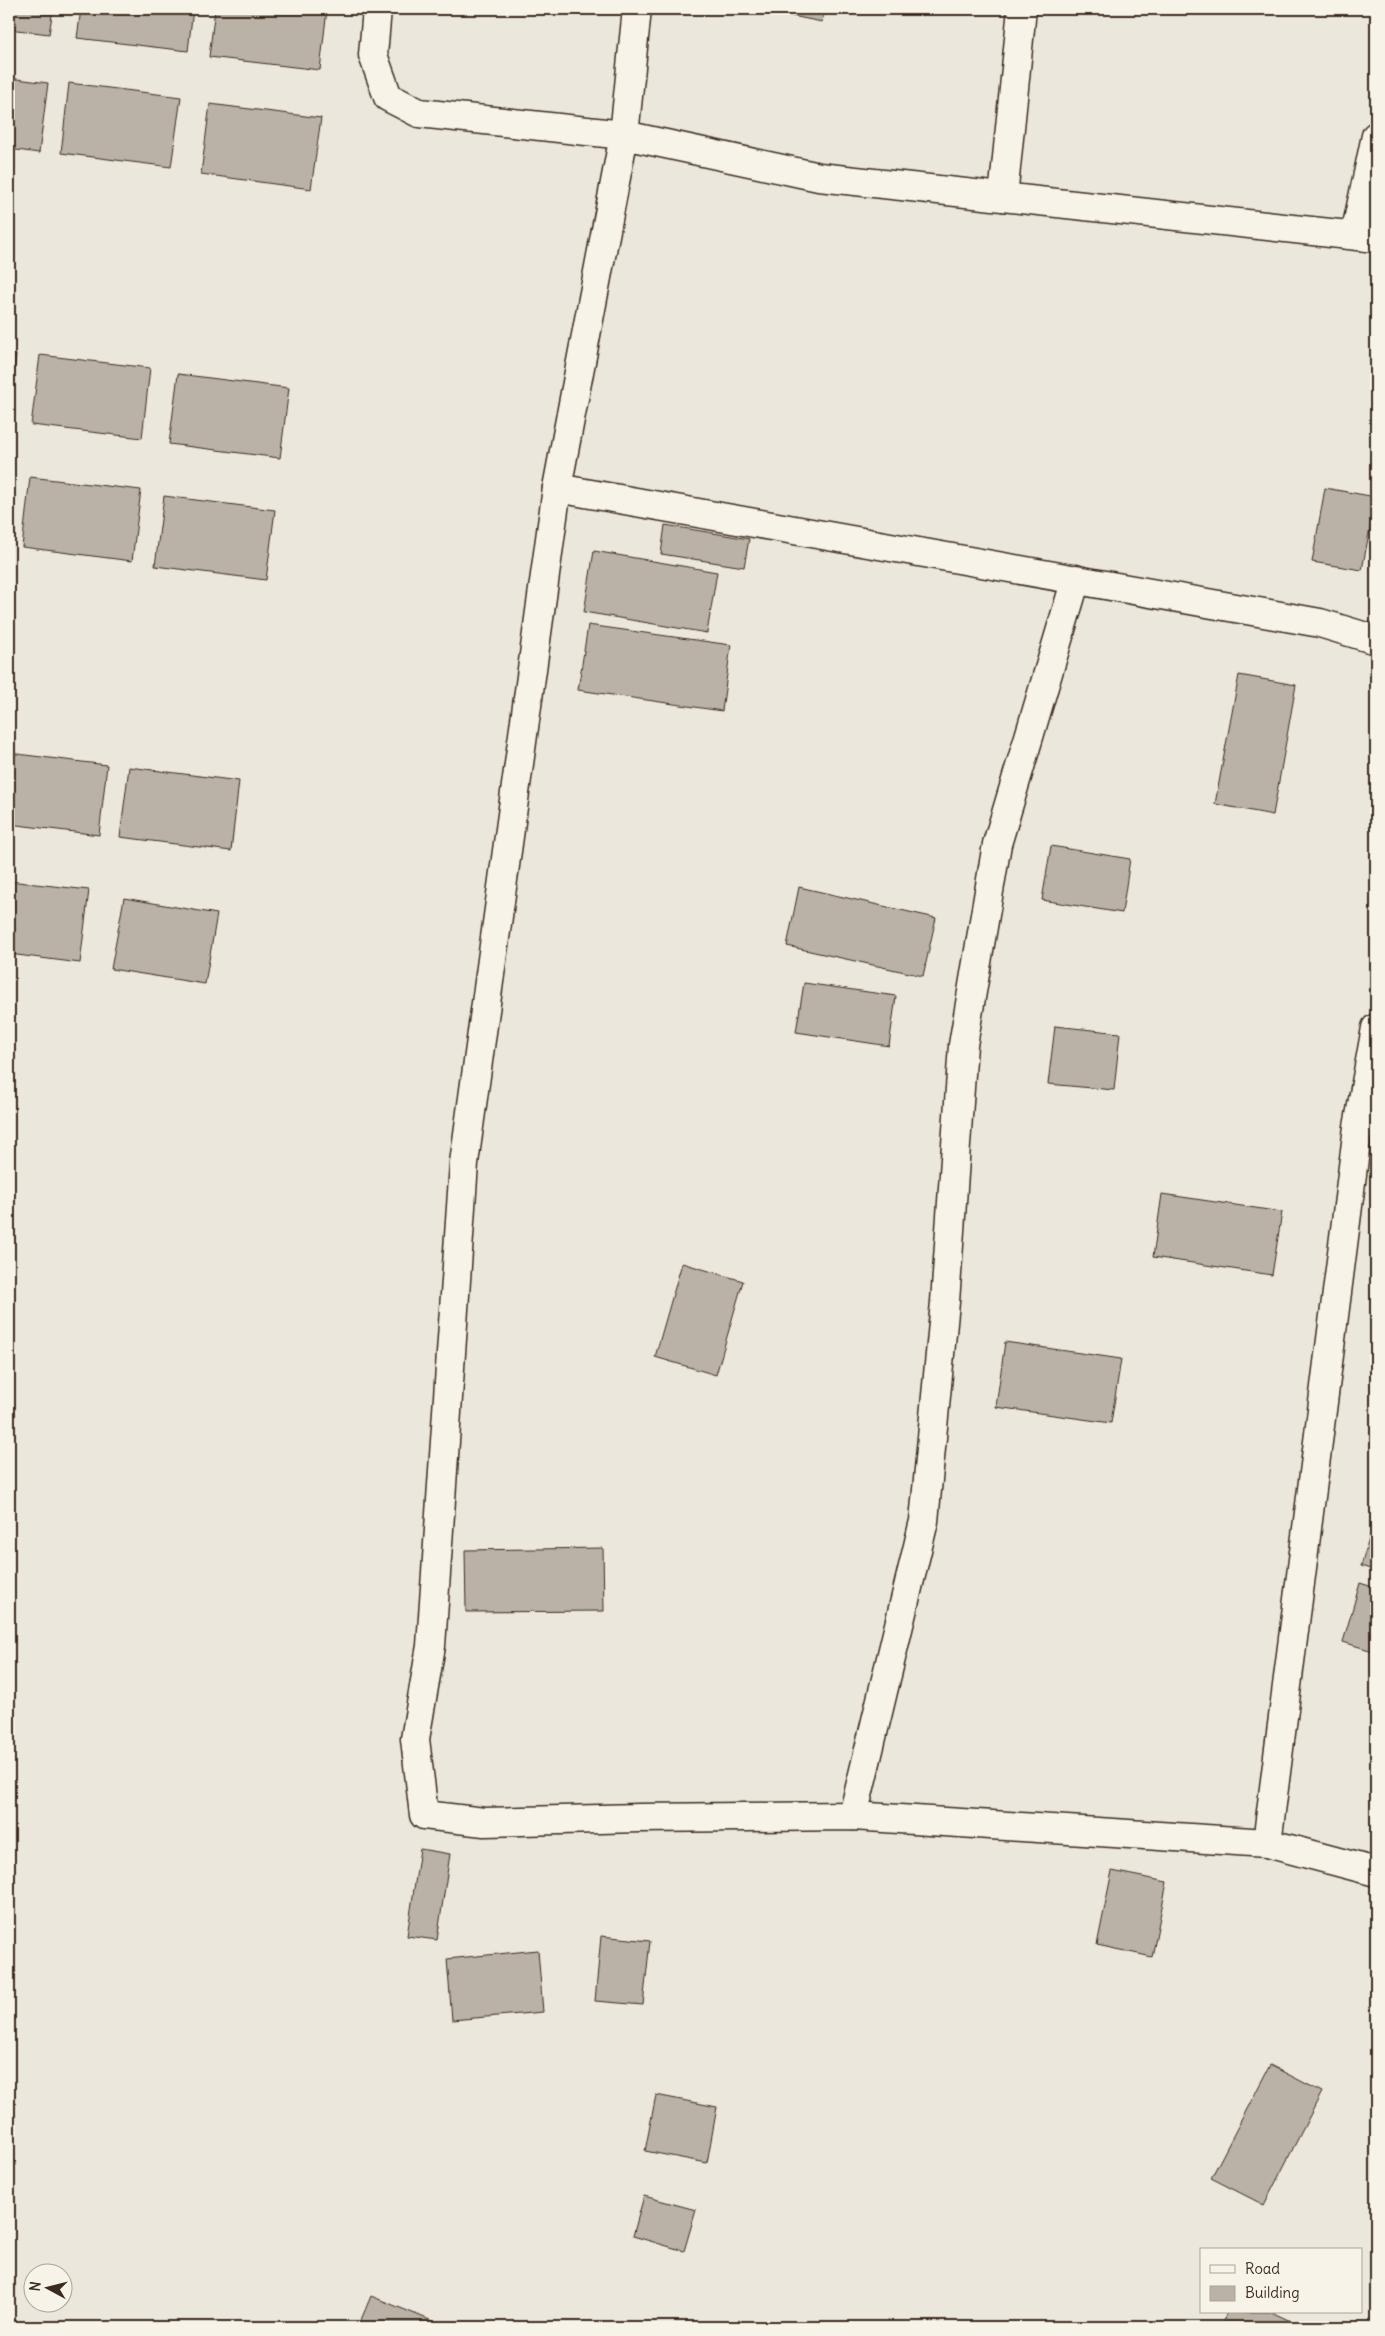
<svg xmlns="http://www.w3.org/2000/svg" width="1385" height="2336" font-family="Delius,sans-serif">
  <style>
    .building { fill: #bab2a7; stroke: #3b2a1e }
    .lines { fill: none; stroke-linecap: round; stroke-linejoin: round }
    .minor-casing { stroke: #3b2a1e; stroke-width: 31 }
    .minor { stroke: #f7f3e8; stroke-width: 28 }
  </style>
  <rect width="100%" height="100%" fill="#ece7dc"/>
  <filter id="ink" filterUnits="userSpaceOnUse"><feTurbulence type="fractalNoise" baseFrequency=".02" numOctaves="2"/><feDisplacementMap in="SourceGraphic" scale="10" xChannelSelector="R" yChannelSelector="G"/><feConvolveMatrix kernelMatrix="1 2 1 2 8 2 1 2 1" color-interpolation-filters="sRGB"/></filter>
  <g filter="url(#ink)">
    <g class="building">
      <path d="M9,9H53L49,34L9,29Z"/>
      <path d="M81,9H193L188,51L77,38Z"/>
      <path d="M215,9H327L320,70L209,57Z"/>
      <path d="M757,9H824L822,22Z"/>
      <path d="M9,78L48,83L39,153L9,149Z"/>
      <path d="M69,83L181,97L171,167L61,153Z"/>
      <path d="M210,104L321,118L311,189L201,174Z"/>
      <path d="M9,354L16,355L9,416Z"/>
      <path d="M40,355L150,368L142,438L31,425Z"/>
      <path d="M178,374L289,388L280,458L169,444Z"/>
      <path d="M30,477L141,490L132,561L22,547Z"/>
      <path d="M1325,488L1376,497L1362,570L1312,562Z"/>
      <path d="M164,496L275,510L266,580L155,566Z"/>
      <path d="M665,525L749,539L744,567L661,554Z"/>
      <path d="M594,551L717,572L707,633L584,612Z"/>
      <path d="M588,625L731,645L722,711L578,690Z"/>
      <path d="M1239,675L1296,685L1273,815L1215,804Z"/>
      <path d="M9,753L107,765L99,835L9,824Z"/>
      <path d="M129,767L239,781L231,851L120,837Z"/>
      <path d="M1051,846L1130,859L1122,913L1042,900Z"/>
      <path d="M9,881L89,890L80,963L9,954Z"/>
      <path d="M799,887L936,918L923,976L787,946Z"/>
      <path d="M124,898L217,914L205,984L111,969Z"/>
      <path d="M804,983L896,996L889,1046L796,1032Z"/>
      <path d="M1055,1026L1120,1033L1114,1090L1048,1084Z"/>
      <path d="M1162,1194L1282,1212L1272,1275L1153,1257Z"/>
      <path d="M682,1263L743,1281L716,1375L655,1357Z"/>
      <path d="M1005,1342L1121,1359L1111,1423L996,1407Z"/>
      <path d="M1376,1515V1571L1361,1566Z"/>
      <path d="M603,1548L604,1611L466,1612L465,1550Z"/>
      <path d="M1360,1583L1376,1588V1652L1343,1642Z"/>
      <path d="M420,1849L450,1854L437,1940L407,1936Z"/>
      <path d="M1112,1871L1167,1882L1152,1957L1097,1945Z"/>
      <path d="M601,1936L650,1941L643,2005L595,2001Z"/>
      <path d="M538,1950L543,2012L452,2020L447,1959Z"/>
      <path d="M1270,2065L1322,2092L1264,2205L1211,2178Z"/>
      <path d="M656,2095L717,2107L707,2163L645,2151Z"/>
      <path d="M644,2196L696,2210L684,2251L633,2236Z"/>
      <path d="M371,2296L447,2327H358Z"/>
      <path d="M1227,2312H1271L1304,2327H1220Z"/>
    </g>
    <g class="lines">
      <g class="minor-casing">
        <g id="minor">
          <path d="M377,9L373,55L388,97L419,113L624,135L819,177L1376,238"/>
          <path d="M637,9L624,135L557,488L464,1163L431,1646L415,1739L424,1815L484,1822L639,1818L853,1816L1267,1843L1376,1872"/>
          <path d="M1003,197L1022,9"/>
          <path d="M1355,235L1376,136"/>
          <path d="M557,488L1320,623L1376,640"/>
          <path d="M853,1816L924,1521L945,1302L963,1045L997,844L1076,579"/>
          <path d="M1267,1843L1358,1127L1376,1028"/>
        </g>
      </g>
      <use href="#minor" class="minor"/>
    </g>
  </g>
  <rect width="1385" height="2336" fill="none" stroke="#f7f3e8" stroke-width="30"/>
  <rect x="15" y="15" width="1355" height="2306" fill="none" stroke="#3b2a1e" stroke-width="2" filter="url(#ink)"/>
  <rect x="1200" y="2248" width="162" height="65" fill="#f7f3e8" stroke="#aca397"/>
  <rect x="1210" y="2265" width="25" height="8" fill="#f7f3e8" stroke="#aca397"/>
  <text x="1245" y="2274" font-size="15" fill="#3b2a1e">Road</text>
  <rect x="1210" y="2286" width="25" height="15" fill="#bab2a7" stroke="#aca397"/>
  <text x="1245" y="2298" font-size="15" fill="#3b2a1e">Building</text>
  <g transform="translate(48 2288) rotate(277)"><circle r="24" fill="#f7f3e8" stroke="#aca397"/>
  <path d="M0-4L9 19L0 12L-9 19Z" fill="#3b2a1e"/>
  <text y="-8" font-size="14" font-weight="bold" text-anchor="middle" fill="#3b2a1e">N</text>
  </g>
</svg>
